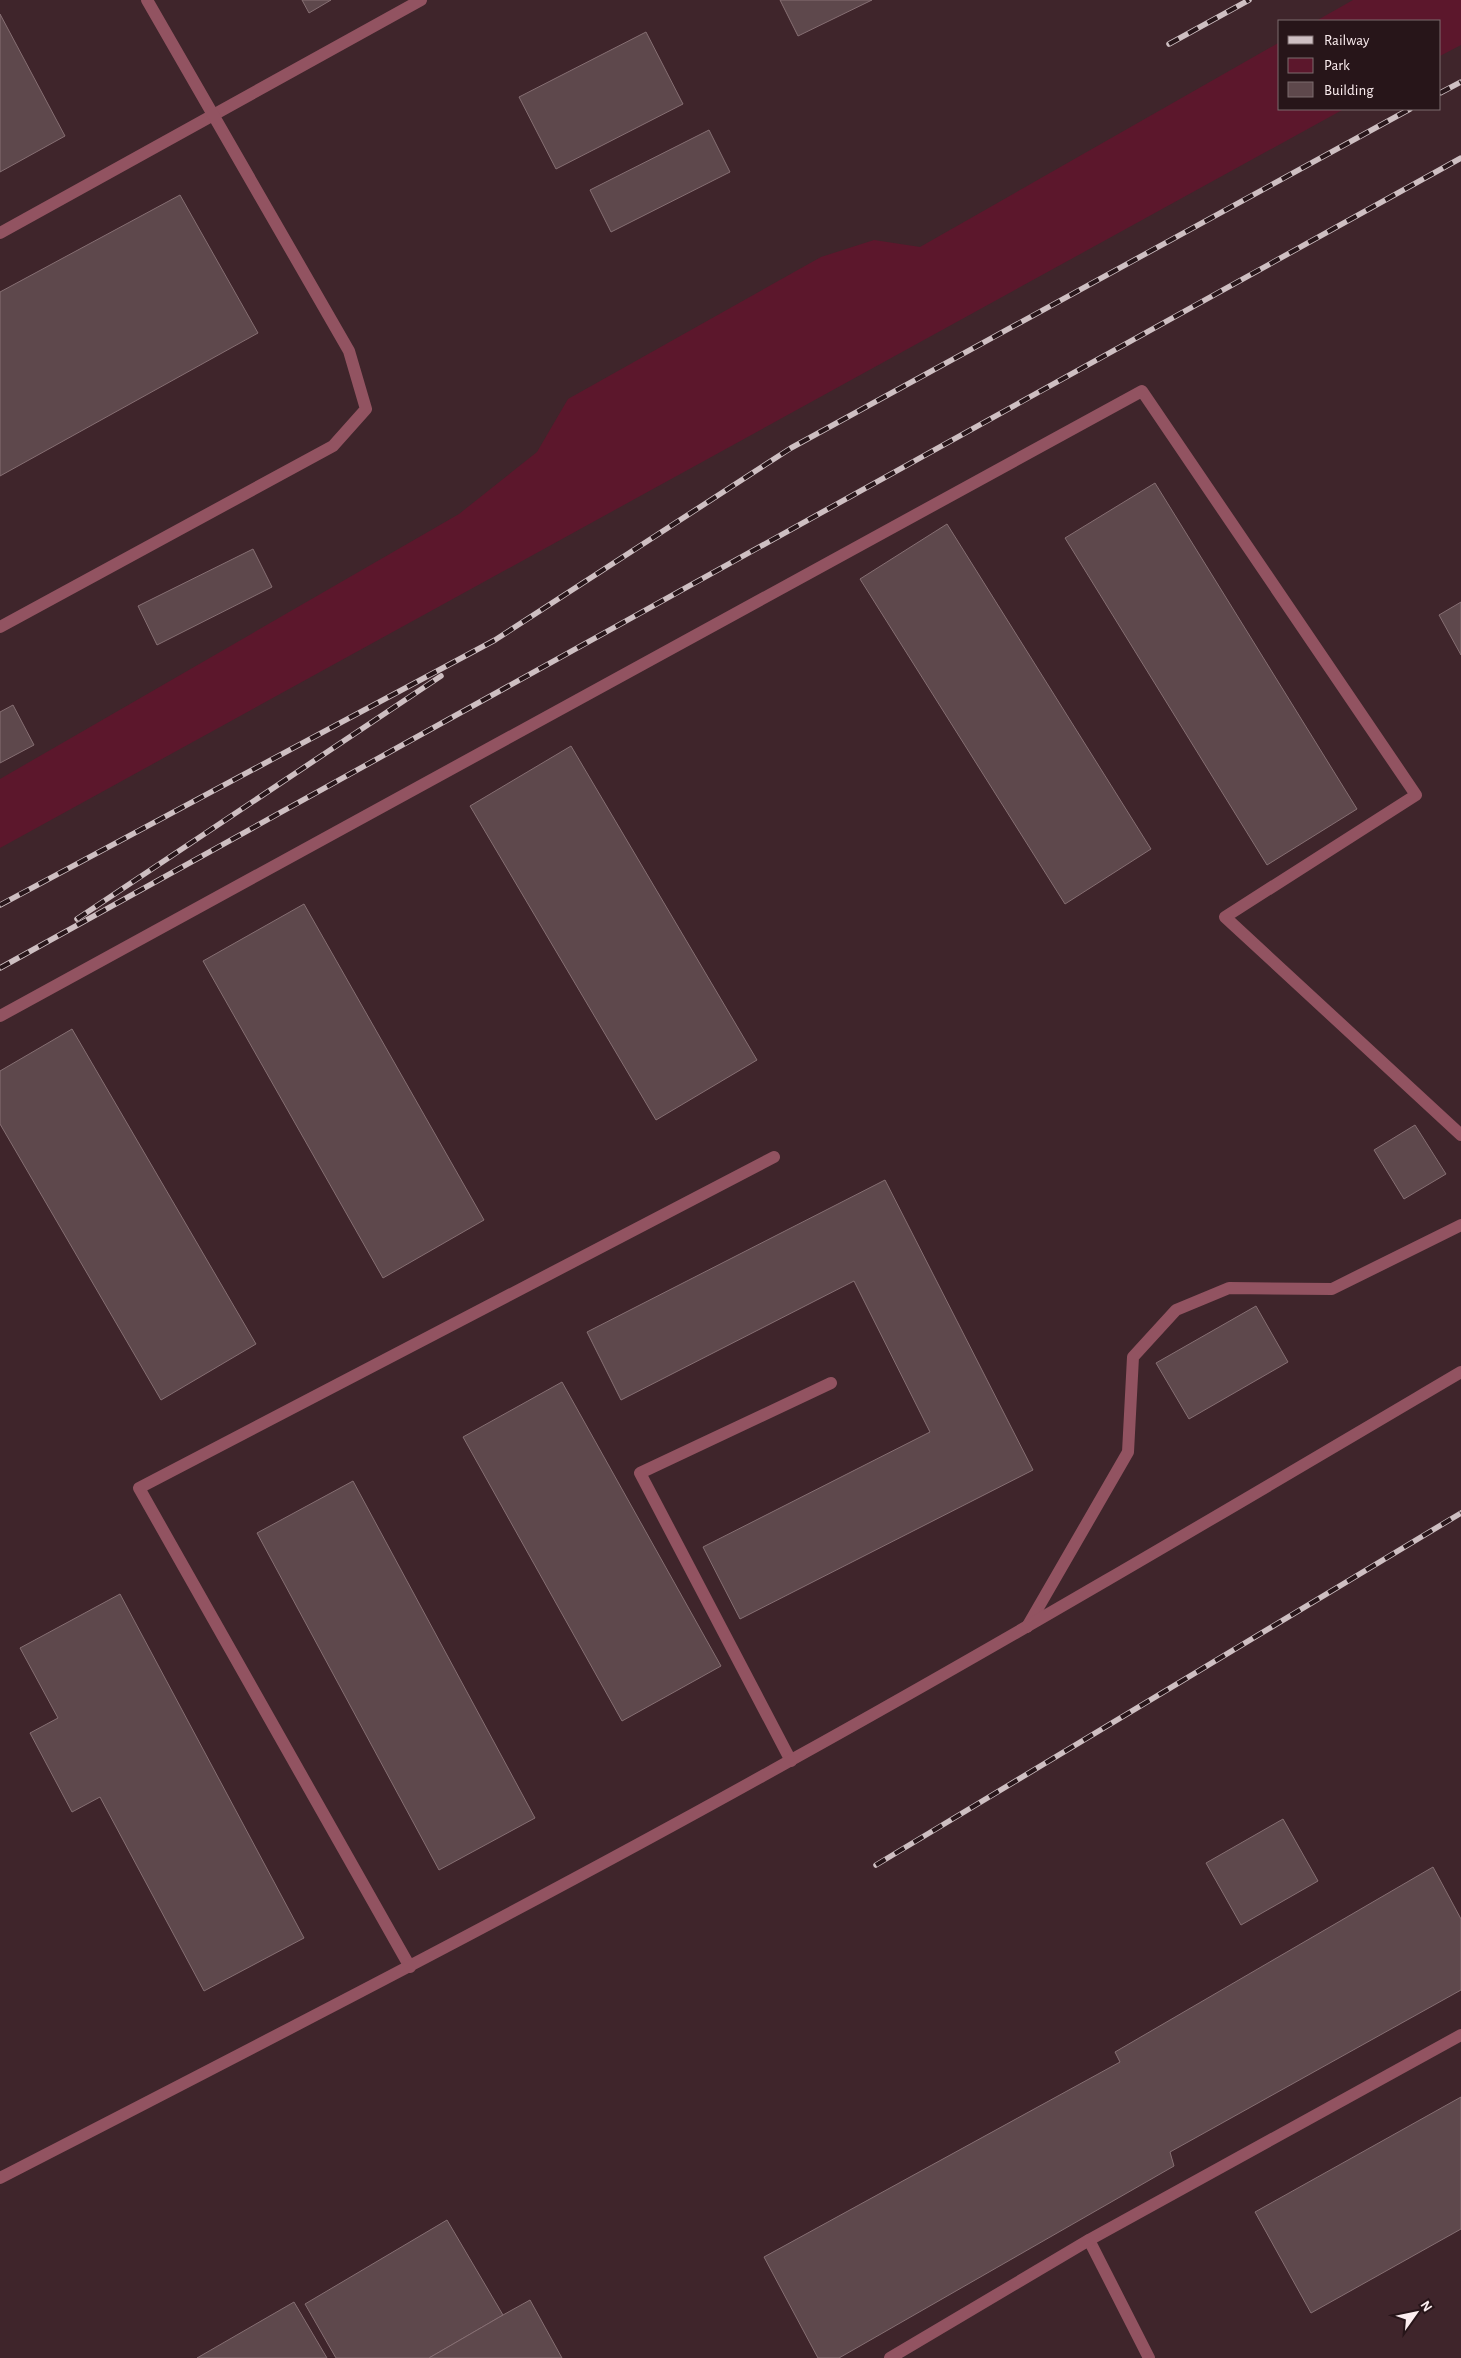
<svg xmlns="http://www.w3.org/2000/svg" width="1461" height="2358" font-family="'Alegreya Sans',sans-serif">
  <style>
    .built { fill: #3f252b; fill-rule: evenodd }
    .green { fill: #5c172c }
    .building { fill: #5e484c; stroke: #866f73 }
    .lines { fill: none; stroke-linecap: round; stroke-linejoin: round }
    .lane { stroke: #925361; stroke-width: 12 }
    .rail-casing { stroke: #cebfc2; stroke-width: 5.5 }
    .rail { stroke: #271519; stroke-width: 4; stroke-dasharray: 11; stroke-linecap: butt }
  </style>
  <rect width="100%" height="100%" fill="#311e22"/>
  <path class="built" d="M0,0H1461V2358H0ZM1280,21H1440V109H1280Z"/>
  <g class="green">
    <path d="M1353,0H1461V45L1440,56V21H1316Z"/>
    <path d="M1280,42V109H1344L0,848V779L459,514L537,452L568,399L821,257L874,240L920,247Z"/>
  </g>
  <g class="building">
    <path d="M302,0H331L309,13Z"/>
    <path d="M780,0H872L798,36Z"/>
    <path d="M0,14L65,136L0,172Z"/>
    <path d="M646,32L683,104L556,169L519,97Z"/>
    <path d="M709,130L730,172L611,232L590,190Z"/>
    <path d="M180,195L258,333L0,476V292Z"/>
    <path d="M1155,483L1357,809L1267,865L1065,538Z"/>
    <path d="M947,524L1151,849L1065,904L860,579Z"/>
    <path d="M253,549L272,587L157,645L138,606Z"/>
    <path d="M1461,602V655L1439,615Z"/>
    <path d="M13,705L34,745L0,763V712Z"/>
    <path d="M571,746L757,1060L656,1120L470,806Z"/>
    <path d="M304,904L484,1220L383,1278L203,961Z"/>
    <path d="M72,1029L256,1344L161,1400L0,1124V1071Z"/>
    <path d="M1415,1125L1446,1174L1404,1199L1374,1150Z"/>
    <path d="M885,1180L1033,1470L740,1619L703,1547L930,1432L854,1281L621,1400L587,1332Z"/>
    <path d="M1256,1306L1288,1362L1189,1419L1156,1363Z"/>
    <path d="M562,1382L721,1666L622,1721L463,1437Z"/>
    <path d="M353,1481L535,1818L439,1870L257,1533Z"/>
    <path d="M120,1594L304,1938L204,1991L100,1797L72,1812L30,1733L58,1718L20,1648Z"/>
    <path d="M1283,1819L1318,1881L1241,1925L1206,1863Z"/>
    <path d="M1433,1867L1461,1919V1990L1170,2152L1174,2166L839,2358H818L764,2257L1120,2062L1115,2052Z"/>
    <path d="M1461,2097V2229L1311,2313L1255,2212Z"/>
    <path d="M447,2220L503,2315L429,2358H336L305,2304Z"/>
    <path d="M530,2300L562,2358H429L503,2315Z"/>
    <path d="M294,2302L327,2358H197Z"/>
  </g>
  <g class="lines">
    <g class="lane">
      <path d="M0,233L421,0"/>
      <path d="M0,627L333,446L366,409L349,351L147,0"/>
      <path d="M0,1016L1142,391L1416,795L1225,917L1461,1135"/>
      <path d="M1027,1627L1128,1452L1133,1357L1176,1310L1229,1288L1332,1289L1461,1225"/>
      <path d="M791,1761L640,1473L831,1383"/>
      <path d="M410,1967L139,1488L774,1157"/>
      <path d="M0,2178C266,2041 532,1905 793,1759C1018,1634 1239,1503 1461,1372"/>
      <path d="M1089,2240L1149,2358"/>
      <path d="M890,2358L1089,2240L1461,2035"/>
    </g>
    <g class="rail-casing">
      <g id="rail">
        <path d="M1169,44L1249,0"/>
        <path d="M1440,93L1461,82"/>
        <path d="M0,905L495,640L791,448L1410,109"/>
        <path d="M77,919L441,676"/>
        <path d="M0,968L1461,158"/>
        <path d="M876,1865L1461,1513"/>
      </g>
    </g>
    <use href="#rail" class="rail"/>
  </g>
  <rect x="1278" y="20" width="162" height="90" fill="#271519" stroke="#7c6c6f"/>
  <rect x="1288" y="36" width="25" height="8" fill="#cebfc2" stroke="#7c6c6f"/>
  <text x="1324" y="45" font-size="15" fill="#fceef0">Railway</text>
  <rect x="1288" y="58" width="25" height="15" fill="#5c172c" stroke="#7c6c6f"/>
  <text x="1324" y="70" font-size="15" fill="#fceef0">Park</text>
  <rect x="1288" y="82" width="25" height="15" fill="#5e484c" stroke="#7c6c6f"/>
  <text x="1324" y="95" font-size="15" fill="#fceef0">Building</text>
  <g transform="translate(1416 2313) rotate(57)" stroke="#271519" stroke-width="4" paint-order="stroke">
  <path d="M0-4L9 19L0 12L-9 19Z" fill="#fceef0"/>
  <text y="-8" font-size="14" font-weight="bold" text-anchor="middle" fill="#fceef0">N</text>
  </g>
</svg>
